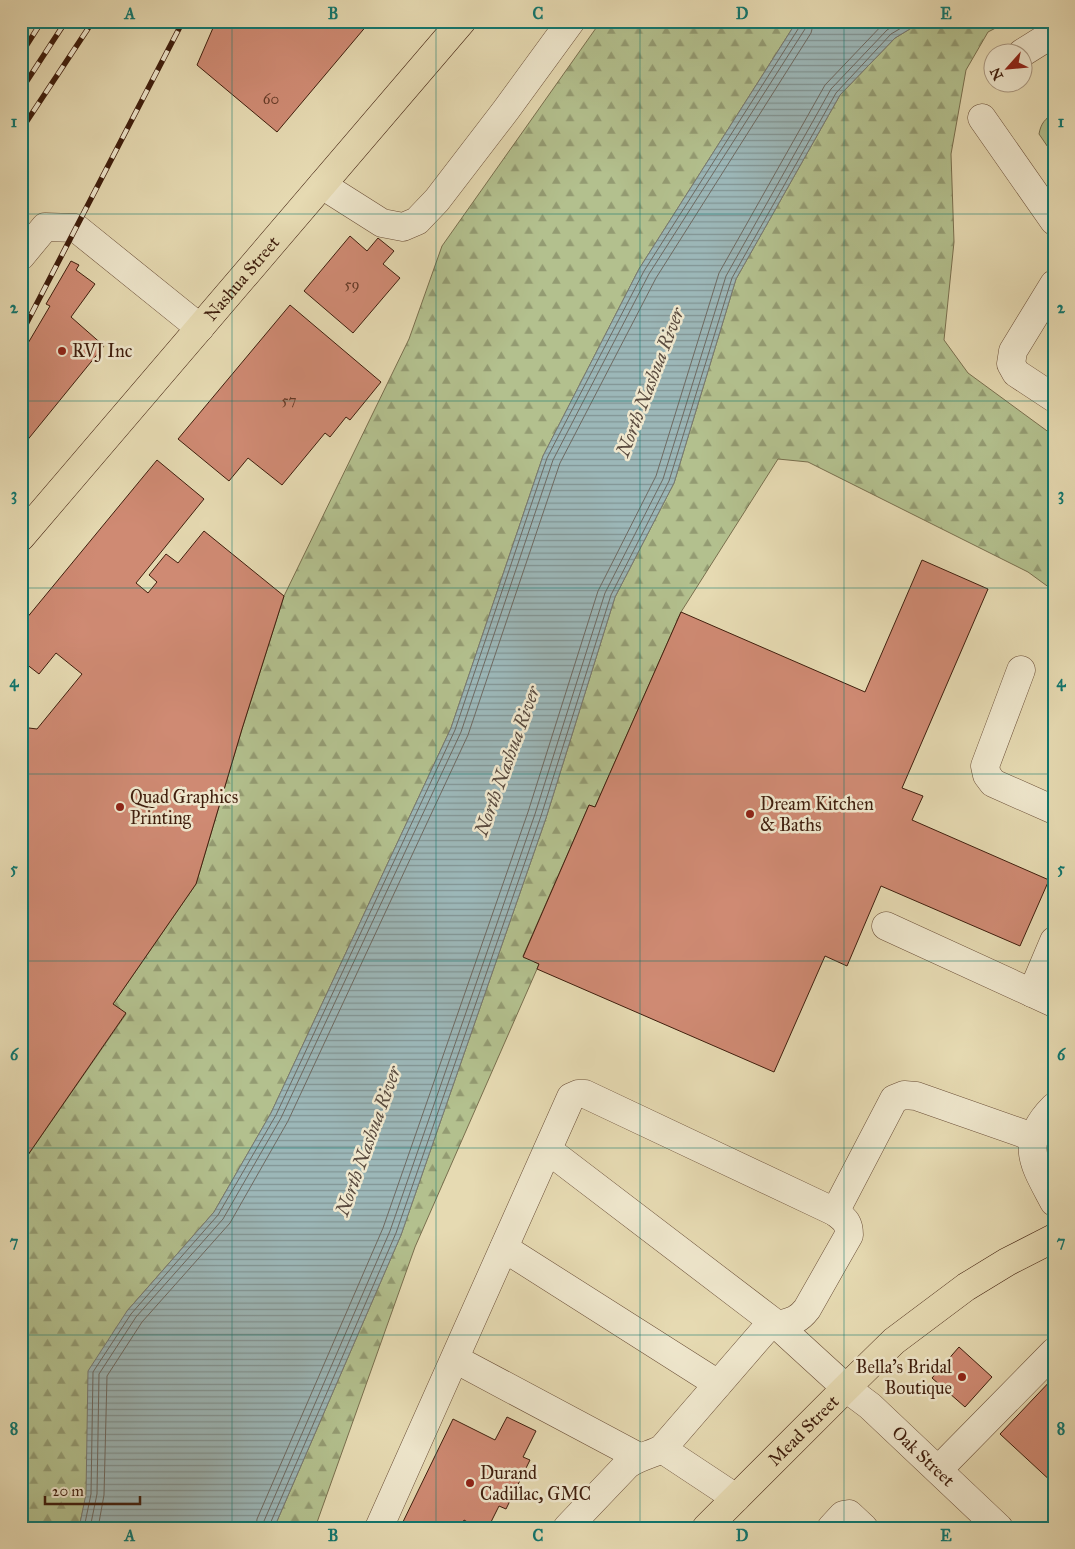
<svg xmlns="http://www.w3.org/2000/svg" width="1075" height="1549" font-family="'IM FELL Great Primer',serif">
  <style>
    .forest { fill: url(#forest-firs); stroke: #796f4e }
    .garden { fill: #b3c08e; stroke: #796f4e }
    .water { fill: url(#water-rules); stroke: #777a74 }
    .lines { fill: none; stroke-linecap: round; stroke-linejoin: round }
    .shore { stroke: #6e6a62; stroke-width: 1 }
    .building { fill: #cf8a73; stroke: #3f1e0d }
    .minor-casing { stroke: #694d36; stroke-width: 29 }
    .major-casing { stroke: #3f1e0d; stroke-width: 29 }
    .minor { stroke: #efe7cd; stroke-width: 28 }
    .major { stroke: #e6dab2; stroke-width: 28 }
    .rail-casing { stroke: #3f1e0d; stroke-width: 5.5 }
    .rail { stroke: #efe7cd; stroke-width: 4; stroke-dasharray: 11; stroke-linecap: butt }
    .grid { fill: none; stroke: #0f766e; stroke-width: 1; stroke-opacity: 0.55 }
    .poi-dot { fill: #8f2418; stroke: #efe7cd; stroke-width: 2 }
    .labels { text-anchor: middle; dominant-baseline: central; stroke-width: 5; stroke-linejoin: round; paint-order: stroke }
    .number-label { font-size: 15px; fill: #633926 }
    .street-label { font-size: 18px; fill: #3f1e0d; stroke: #efe7cd }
    .poi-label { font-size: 18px; fill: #3f1e0d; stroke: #efe7cd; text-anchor: start }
    .water-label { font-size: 19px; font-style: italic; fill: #5b4c40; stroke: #efe7cd }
    .neatline { fill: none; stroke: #0f766e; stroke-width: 2 }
    .grid-label { font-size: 16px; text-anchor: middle; font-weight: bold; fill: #0f766e }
  </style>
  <defs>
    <pattern id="forest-firs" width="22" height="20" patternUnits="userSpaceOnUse" patternTransform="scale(1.25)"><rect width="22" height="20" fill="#b3c08e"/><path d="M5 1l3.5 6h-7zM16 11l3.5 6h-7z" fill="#939b72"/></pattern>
    <pattern id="water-rules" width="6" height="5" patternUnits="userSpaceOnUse" patternTransform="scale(1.25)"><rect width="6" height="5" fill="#9cb7b8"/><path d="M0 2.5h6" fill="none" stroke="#819494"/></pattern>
  </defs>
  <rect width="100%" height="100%" fill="#e6dab2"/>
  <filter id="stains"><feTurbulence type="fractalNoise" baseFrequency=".004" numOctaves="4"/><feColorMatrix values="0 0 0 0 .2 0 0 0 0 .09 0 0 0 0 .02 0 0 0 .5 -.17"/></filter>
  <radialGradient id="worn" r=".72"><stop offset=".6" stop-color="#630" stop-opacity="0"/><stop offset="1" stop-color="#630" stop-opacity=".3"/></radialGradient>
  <g class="forest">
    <path d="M601,21H797L639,269L543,456L451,728L271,1113L214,1212L127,1311L79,1528H26L27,1517L21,1513V1165L126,1014L113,1004L196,884L242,729L284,596L409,339L442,246Z"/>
    <path d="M923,21H1009L988,32L966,70L951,154L954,242L944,340L968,373L1054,436V591L1028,572L808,462L778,459L681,612L595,807L589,805L523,956L539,964L537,969L415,1247L315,1528H274L401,1235L546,818L615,597L674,483L736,279L840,95L895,38Z"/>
  </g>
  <path class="garden" d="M1054,113V156L1039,134C1041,123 1045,119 1054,113Z"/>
  <path class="water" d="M797,21H923L895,38L840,95L736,279L674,483L615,597L546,818L401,1235L274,1528H79L86,1494L88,1371L127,1311L214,1212L271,1113L451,728L543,456L639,269Z"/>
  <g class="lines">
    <g class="shore">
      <path d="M84,1528L91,1494L93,1372L131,1314L218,1215L276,1115L455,730L547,458L644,271L800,26V21"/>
      <path d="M90,1528L97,1494L99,1374L136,1317L223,1219L281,1118L461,732L553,460L649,274L805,29L807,21"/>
      <path d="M98,1528L104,1495L107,1376L142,1322L230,1223L288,1121L468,735L560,463L656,278L811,33L814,21"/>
      <path d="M256,1528L257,1519L383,1228L528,812L598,591L656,476L719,273L825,85L886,21"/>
      <path d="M263,1528L264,1521L390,1231L535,814L605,593L663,479L726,276L831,89L887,30L901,21"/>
      <path d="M270,1528V1524L396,1233L541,816L611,595L669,481L732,278L836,93L891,34L913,21"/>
    </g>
  </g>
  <g class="building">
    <path d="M216,21H365L368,24L277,132L197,65Z"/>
    <path d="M350,236L367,251L378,238L394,251L383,264L400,278L353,333L304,291Z"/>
    <path d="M71,261L79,265L76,270L95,284L71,317L104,346L21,448V355L50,306L46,304Z"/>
    <path d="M290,305L381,382L350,420L346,417L330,437L325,433L282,485L248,458L229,481L178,439Z"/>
    <path d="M157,460L204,499L136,583L148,593L157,582L149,575L166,554L178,563L204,531L284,596L242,729L196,884L113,1004L126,1013L21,1165V727L37,729L82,674L56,653L39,674L21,660V625Z"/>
    <path d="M922,560L988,589L902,788L923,796L912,820L1049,880L1020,946L881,886L847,966L825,956L774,1072L537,969L539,964L523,957L589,805L595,807L681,612L865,692Z"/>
    <path d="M959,1347L992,1377L965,1407L932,1378Z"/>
    <path d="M1054,1377V1484L1000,1434Z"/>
    <path d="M507,1417L536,1431L523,1457L530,1460L506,1509L499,1506L488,1528H478L464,1520L460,1528H400L453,1419L495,1440Z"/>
  </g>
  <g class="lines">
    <g class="minor-casing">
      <g id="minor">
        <path d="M1022,53L1054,33"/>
        <path d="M982,118L1054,221"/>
        <path d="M322,185L382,223L403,227L417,221L437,200L506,110L571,21"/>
        <path d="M21,256L45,227L76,228L200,328"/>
        <path d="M1054,284L1013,351L1011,364L1016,373L1054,398"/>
        <path d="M1021,670L985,766L987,775L993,783L1054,810"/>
        <path d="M886,926L1054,1003"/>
        <path d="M1032,993L1054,941"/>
        <path d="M1054,1107C1018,1143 1034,1164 1054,1202"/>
        <path id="s1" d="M548,1150L776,1324L846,1388L870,1406L999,1528"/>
        <path d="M835,1212L894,1099L904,1095L916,1096L1033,1137"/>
        <path d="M504,1248L718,1384"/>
        <path d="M455,1359L639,1457"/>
        <path d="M662,1449L736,1498"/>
        <path d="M939,1469L1054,1352"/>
        <path d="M379,1528L571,1097L578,1094H585L835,1212C845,1220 849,1222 849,1235L807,1309C793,1327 783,1320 765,1330L662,1449C650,1455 638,1457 627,1465L567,1528"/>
        <path d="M831,1528L843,1515L849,1514L864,1528"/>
      </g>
    </g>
    <g class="major-casing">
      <g id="major">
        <path id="s2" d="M21,537L462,21"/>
        <path id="s3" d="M706,1528L846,1388L894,1341L966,1287L1007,1262L1054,1238"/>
      </g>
    </g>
    <use href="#minor" class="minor"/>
    <use href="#major" class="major"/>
    <g class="rail-casing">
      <g id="rail">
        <path d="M21,54L42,21"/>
        <path d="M21,90L66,21"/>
        <path d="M21,130L93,21"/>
        <path d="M21,334L183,21"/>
      </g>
    </g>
    <use href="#rail" class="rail"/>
  </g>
  <path class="grid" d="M232,21V1528M436,21V1528M640,21V1528M844,21V1528M21,214H1054M21,401H1054M21,588H1054M21,774H1054M21,961H1054M21,1148H1054M21,1335H1054"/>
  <g class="poi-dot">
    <circle cx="62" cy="351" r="5"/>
    <circle cx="120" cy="807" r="5"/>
    <circle cx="750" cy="814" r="5"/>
    <circle cx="962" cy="1377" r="5"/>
    <circle cx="470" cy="1483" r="5"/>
  </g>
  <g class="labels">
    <g class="number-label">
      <text x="271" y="99">60</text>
      <text x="352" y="284">59</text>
      <text x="289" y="400">57</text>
    </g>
    <g class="street-label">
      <text stroke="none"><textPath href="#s2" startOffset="340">Nashua Street</textPath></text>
      <text stroke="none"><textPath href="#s3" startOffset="138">Mead Street</textPath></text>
      <text stroke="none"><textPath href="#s1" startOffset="485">Oak Street</textPath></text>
    </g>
    <g class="poi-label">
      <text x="72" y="351">RVJ Inc</text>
      <text x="130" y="797">Quad Graphics<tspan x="130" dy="21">Printing</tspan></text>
      <text x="760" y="804">Dream Kitchen<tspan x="760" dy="21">&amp; Baths</tspan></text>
      <text x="952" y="1367" text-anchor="end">Bella's Bridal<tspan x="952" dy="21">Boutique</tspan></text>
      <text x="480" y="1473">Durand<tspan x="480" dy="21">Cadillac, GMC</tspan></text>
    </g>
    <g class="water-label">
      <text transform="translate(650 382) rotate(-69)">North Nashua River</text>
      <text transform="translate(507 761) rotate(-70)">North Nashua River</text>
      <text transform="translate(368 1141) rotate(-70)">North Nashua River</text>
    </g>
  </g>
  <rect width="1075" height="1549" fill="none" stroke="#e6dab2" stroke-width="55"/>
  <g transform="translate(1008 68) rotate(243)"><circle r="24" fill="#efe7cd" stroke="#a99780"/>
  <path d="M0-4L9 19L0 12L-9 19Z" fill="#8f2418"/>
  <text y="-8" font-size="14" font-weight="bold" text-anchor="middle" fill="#3f1e0d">N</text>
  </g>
  <path d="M45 1496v8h95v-8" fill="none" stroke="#3f1e0d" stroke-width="2.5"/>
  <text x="52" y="1496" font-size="15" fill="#3f1e0d" stroke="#efe7cd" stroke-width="4" paint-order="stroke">20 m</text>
  <rect x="28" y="28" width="1020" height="1494" class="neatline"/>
  <g class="grid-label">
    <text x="130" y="19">A</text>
    <text x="333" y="19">B</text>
    <text x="538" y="19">C</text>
    <text x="742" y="19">D</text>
    <text x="946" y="19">E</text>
    <text x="14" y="127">1</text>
    <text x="1061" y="127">1</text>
    <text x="14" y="313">2</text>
    <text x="1061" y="313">2</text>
    <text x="14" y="500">3</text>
    <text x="1061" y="500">3</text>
    <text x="14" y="687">4</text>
    <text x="1061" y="687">4</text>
    <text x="14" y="874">5</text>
    <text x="1061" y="874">5</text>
    <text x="14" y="1060">6</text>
    <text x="1061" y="1060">6</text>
    <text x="14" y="1247">7</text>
    <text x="1061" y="1247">7</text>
    <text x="14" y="1434">8</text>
    <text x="1061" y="1434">8</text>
    <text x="130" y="1541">A</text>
    <text x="333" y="1541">B</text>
    <text x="538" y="1541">C</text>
    <text x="742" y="1541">D</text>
    <text x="946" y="1541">E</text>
  </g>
  <rect width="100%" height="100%" filter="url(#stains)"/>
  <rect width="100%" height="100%" fill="url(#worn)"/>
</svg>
